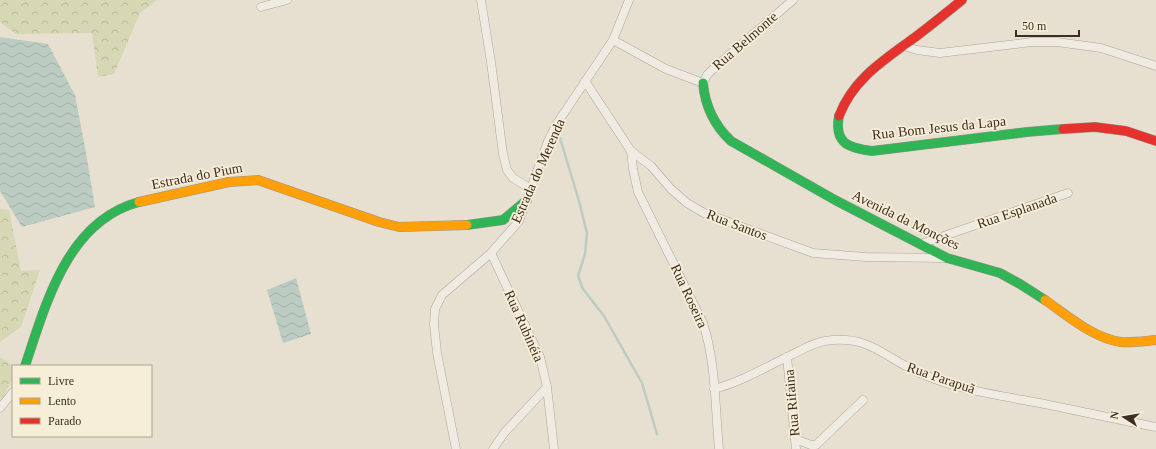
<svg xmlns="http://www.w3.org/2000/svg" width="1156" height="449" font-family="'Times New Roman',serif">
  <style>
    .forest { fill: url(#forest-crowns) }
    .water { fill: url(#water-waves) }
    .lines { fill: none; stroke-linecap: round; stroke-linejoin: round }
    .stream { stroke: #bcccc2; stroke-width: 2.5 }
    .street-casing { stroke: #ada599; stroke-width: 9 }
    .fast-casing { stroke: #9c958a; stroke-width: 10 }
    .slow-casing { stroke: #9c958a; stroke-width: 10 }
    .jam-casing { stroke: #9c958a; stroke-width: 10 }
    .street { stroke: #efebe3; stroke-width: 8 }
    .fast { stroke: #30b455; stroke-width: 9 }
    .slow { stroke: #ff9f0a; stroke-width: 9 }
    .jam { stroke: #e5322d; stroke-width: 9 }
    .labels { text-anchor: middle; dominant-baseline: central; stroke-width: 3.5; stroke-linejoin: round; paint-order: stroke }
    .street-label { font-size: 14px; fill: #3d2e20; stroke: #f7eed8 }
  </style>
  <defs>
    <pattern id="forest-crowns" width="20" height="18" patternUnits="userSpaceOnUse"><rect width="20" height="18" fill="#d6d7b3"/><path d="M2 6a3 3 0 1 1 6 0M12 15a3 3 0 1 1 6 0" fill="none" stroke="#b9b99a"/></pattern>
    <pattern id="water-waves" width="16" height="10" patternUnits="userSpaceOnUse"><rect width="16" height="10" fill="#bcccc2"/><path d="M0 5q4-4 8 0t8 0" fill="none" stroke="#a2b0a6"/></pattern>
  </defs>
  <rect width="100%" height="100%" fill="#e7e0d1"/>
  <g class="forest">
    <path d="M0,0H157L140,13L114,74L98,77L92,33L16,34L0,22Z"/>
    <path d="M0,209L9,210L21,271L40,270L21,327L0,342Z"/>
    <path d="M0,357L14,366H13V377L3,398L0,397Z"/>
  </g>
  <g class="water">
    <path d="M0,37L48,44L75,95L86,153L95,207L22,227L0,191Z"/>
    <path d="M296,278L311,334L283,343L267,290Z"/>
  </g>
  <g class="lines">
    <path class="stream" d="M560,138L579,201L587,233L585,254L578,276L583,289L604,316L642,383L657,434"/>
    <g class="street-casing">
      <g id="street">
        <path d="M481,0L491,62L503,154L507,170L513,178L531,189"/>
        <path d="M261,7L287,0"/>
        <path d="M613,40L666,69L703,83L707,75L713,69L793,0"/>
        <path d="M904,46L917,50L940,53L1032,42H1057L1101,48L1156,66"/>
        <path d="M585,81L631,151L651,166L671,189L687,203L704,213L813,253L866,257L944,258"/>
        <path d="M631,151L633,169L638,192L703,323C716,363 715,407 719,449"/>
        <path d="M921,244L1068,193"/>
        <path d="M491,253L540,357L547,387L554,449"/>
        <path d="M787,357L796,449"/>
        <path d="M714,389C741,382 764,368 789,356C800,351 812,343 825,341C869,334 883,357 920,373C955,389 996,395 1034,402C1075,410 1115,419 1156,427"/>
        <path d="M0,408L13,392"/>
        <path d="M795,439L811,445H816L863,400"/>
        <path d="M456,449L437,353L434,324L435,309L442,295L491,253L519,221L548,141L556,125L613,40L629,0"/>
        <path d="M493,449L505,432L547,387"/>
      </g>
    </g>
    <g class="fast-casing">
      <g id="fast">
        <path d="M703,83C705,106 714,125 731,141L835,200L947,258L1000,273L1020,284L1045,300"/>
        <path d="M839,116C834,143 848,148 872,151L1027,132L1063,129"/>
        <path d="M467,225L503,220L527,200"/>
        <path d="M25,366C46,304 67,221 139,202"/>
      </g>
    </g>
    <g class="slow-casing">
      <g id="slow">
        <path d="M139,202L229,182L258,180L379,222L399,227L467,225"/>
        <path d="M1045,300C1068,316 1093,338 1121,342C1132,343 1145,341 1156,340"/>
      </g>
    </g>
    <g class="jam-casing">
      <g id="jam">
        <path d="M839,116C853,79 884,60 914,38C930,26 946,13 962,0"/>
        <path d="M1063,129L1095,127L1126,131L1156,141"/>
      </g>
    </g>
    <use href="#street" class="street"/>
    <use href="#fast" class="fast"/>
    <use href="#slow" class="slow"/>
    <use href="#jam" class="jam"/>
  </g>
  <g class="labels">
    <g class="street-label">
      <text transform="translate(745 41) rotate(-41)">Rua Belmonte</text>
      <text transform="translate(939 128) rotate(-6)">Rua Bom Jesus da Lapa</text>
      <text transform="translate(538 171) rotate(-66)">Estrada do Merenda</text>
      <text transform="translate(197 176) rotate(-11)">Estrada do Pium</text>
      <text transform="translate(1017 211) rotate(-19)">Rua Esplanada</text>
      <text transform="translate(906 220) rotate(26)">Avenida da Monções</text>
      <text transform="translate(737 225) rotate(21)">Rua Santos</text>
      <text transform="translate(689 296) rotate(65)">Rua Roseira</text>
      <text transform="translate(524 326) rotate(66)">Rua Rubinéia</text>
      <text transform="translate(941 378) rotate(19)">Rua Parapuã</text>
      <text transform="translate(792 403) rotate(-95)">Rua Rifaina</text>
    </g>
  </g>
  <rect x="12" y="365" width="140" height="72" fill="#f7eed8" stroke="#ada18e"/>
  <rect x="20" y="378" width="20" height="6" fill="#30b455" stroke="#ada18e"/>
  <text x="48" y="385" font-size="12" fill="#3d2e20">Livre</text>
  <rect x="20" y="398" width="20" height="6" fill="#ff9f0a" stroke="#ada18e"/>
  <text x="48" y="405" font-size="12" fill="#3d2e20">Lento</text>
  <rect x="20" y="418" width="20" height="6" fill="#e5322d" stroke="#ada18e"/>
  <text x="48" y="425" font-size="12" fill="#3d2e20">Parado</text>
  <g transform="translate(1124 417) rotate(282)" stroke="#f7eed8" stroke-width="3" paint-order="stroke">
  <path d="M0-3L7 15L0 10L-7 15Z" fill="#3d2e20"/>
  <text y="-6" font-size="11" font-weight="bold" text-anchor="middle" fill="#3d2e20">N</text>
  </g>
  <path d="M1016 30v6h63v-6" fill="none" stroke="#3d2e20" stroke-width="2"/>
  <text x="1022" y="30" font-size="12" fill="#3d2e20" stroke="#f7eed8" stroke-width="3" paint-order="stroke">50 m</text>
</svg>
